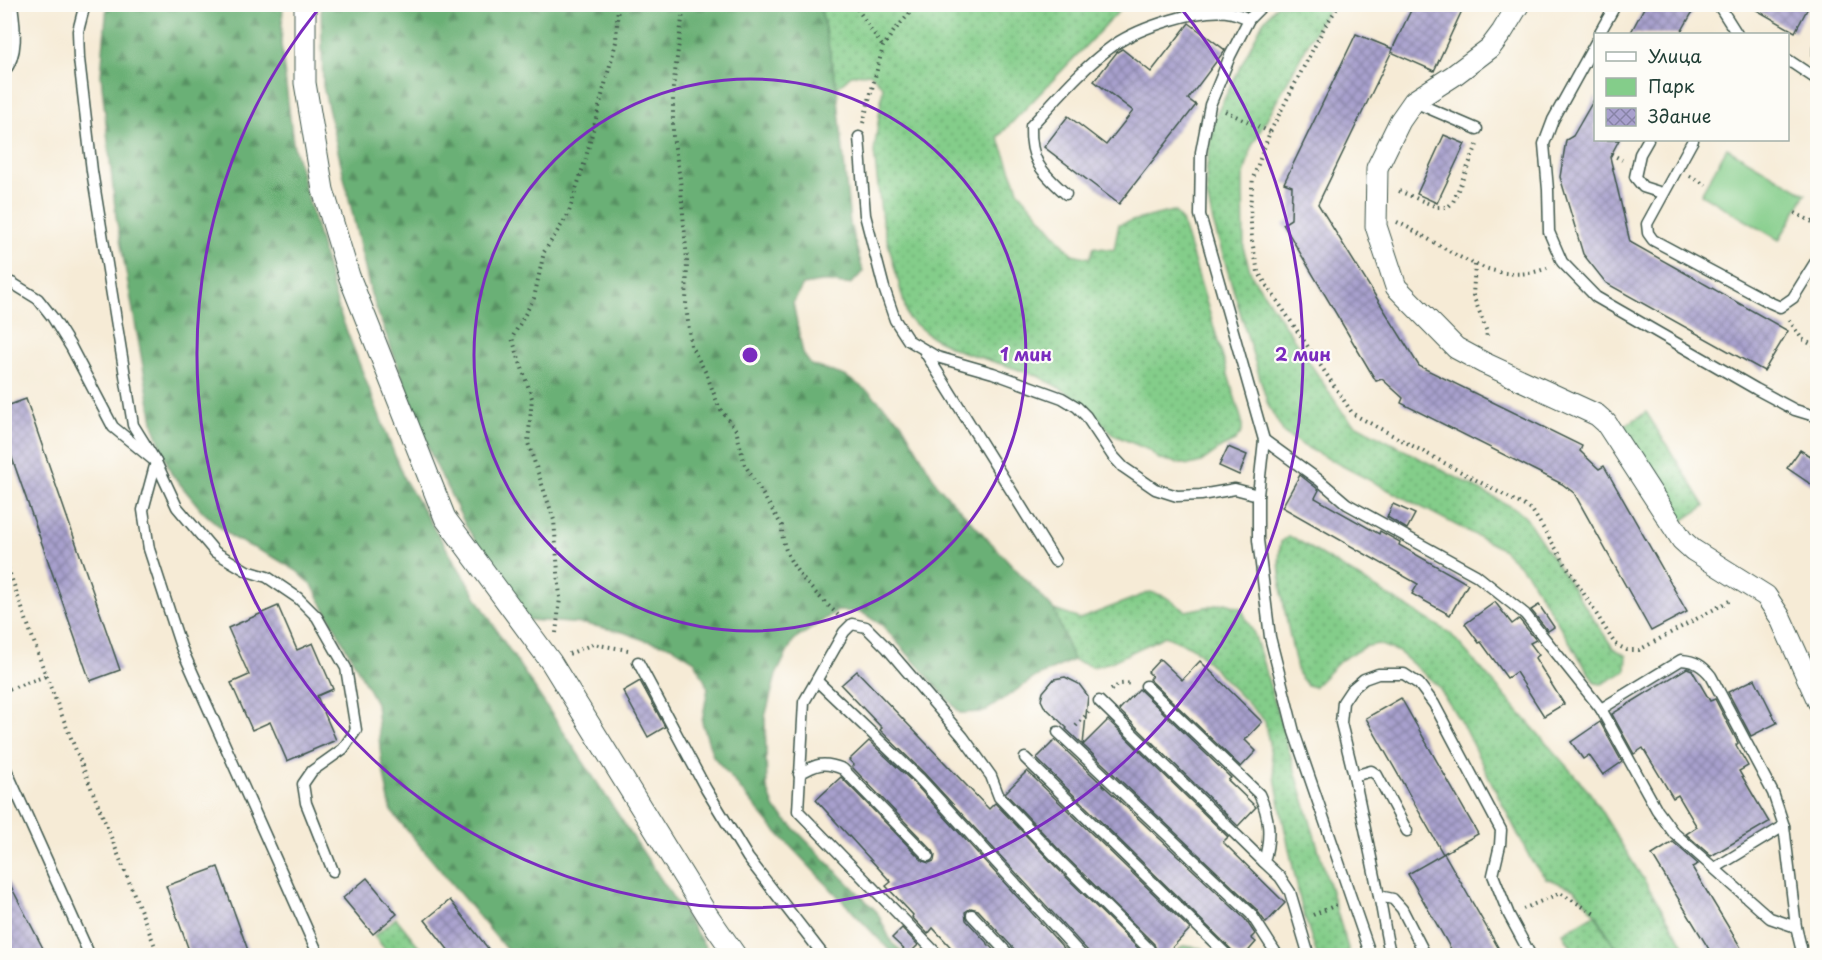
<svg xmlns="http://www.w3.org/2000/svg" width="1822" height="960" font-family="'Playpen Sans',sans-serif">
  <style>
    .green { fill: url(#green-dots); stroke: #52855f; stroke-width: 1.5 }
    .forest { fill: url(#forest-firs); stroke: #457655; stroke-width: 1.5 }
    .pitch { fill: #84cd8a; stroke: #52855f; stroke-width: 1.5 }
    .building { fill: url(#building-cross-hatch) }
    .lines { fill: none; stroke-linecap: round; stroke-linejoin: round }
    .lane-casing { stroke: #3f574c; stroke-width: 13 }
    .street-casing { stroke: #3f574c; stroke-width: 23 }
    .path { stroke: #3f574c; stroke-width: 4; stroke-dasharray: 1.5 4.5; stroke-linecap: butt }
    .lane { stroke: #fff; stroke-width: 10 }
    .street { stroke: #fff; stroke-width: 21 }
    .ring { fill: none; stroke: #7b2cbf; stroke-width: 3 }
    .centre { fill: #7b2cbf; stroke: #fdfcf7; stroke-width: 3 }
    .ring-label { font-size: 18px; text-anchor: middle; font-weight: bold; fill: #7b2cbf; stroke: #fdfcf7; stroke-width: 4.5; stroke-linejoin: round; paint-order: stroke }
  </style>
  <defs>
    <pattern id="green-dots" width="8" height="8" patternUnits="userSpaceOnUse" patternTransform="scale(1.5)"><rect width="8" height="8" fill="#84cd8a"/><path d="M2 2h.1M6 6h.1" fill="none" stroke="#6ba872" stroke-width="1.8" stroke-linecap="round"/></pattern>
    <pattern id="forest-firs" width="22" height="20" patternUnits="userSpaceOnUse" patternTransform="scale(1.5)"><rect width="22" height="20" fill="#6bb076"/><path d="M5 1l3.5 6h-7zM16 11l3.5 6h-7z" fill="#579062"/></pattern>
    <pattern id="building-cross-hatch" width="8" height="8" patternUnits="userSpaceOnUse" patternTransform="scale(1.5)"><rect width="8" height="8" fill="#a8a0cd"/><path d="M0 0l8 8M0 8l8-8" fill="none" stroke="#8884a7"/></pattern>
  </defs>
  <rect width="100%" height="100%" fill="#fdfcf7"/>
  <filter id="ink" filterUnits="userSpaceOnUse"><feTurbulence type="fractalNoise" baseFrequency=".0167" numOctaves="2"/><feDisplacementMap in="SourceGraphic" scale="12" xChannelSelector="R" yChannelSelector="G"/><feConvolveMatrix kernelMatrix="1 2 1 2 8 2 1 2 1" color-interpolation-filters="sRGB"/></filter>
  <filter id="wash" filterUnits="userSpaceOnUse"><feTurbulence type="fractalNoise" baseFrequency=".008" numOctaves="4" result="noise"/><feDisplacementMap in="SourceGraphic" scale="24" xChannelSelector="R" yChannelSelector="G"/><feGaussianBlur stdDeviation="1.35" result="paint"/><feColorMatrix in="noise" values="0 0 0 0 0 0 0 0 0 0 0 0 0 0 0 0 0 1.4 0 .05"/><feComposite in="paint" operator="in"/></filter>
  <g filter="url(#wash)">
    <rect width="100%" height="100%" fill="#f6ebd6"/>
    <g class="green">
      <path d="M820,5H1125L998,137L1019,192L1072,254L1090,258L1094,247L1114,250L1119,224L1173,211L1176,213L1182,221L1242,421V432L1235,441L1222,447L1201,462L1189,465L1159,459L1149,450L1114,435L1079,399L1038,376L957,350L930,336L908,318L882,220L874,152L883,87L870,73L851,75L837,88Z"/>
      <path d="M1277,5H1332L1321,20L1252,146L1243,178L1244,251L1252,276L1343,413L1353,423L1516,509L1526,518L1613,648L1627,656L1626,671L1602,684L1595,683L1527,573L1502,549L1304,446L1284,433L1268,405L1213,222L1207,196L1206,172L1214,119L1263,22Z"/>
      <path d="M1646,412L1705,506L1679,523L1620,429Z"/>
      <path d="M1288,537L1294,538L1450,633L1590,793L1690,955H1620L1596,914L1574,889L1546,878L1532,862L1462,724L1438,686L1399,652L1378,644L1364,647L1341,660L1314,687L1307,685L1298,674C1291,639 1274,576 1281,542Z"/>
      <path d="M1150,592L1164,596L1186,611L1226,603L1241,608L1255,636L1350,955H1317L1302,909L1282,816L1265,721L1194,648L1165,636L1111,662L1093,667L1073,660L1054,610L1080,619Z"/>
      <path d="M1595,914L1619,955H1576L1563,933Z"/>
      <path d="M396,918L426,955H390L374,936Z"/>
      <path d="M1183,946L1201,948L1211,955H1173Z"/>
    </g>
    <g class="forest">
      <path d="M107,5H283L281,44L293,143L339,311L404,479L502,639L711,955H511L391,811L381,758L376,703L312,585L297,571L275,558L233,538L203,512L171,473L154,427L116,217L101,75Z"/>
      <path d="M321,5H820L837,88L850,224L863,271C848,290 849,284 829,282C821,281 811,284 803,285L793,303L803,354L811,365L845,376L869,392L901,422L938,486L1054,610L1073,660L1036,677L984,712L960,713L882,625L861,612L837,611L793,641L776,675L765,717L767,788L775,809L877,912L892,943L906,955H894L772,827L713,756L702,722L708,688L695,661L671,646L644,640L623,632L585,624L528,620L514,602L466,526L432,457L371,294L323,86Z"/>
    </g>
    <path class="pitch" d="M1727,148L1806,194L1779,240L1701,194Z"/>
    <g id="blocks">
      <g class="building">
        <path d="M1414,4H1465L1434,71L1391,52Z"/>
        <path d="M1646,4H1697L1680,34H1630Z"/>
        <path d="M1746,4H1810L1795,32Z"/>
        <path d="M1189,23L1225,50L1188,99L1196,105L1119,204L1044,147L1068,116L1106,145L1133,111L1094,81L1117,52L1122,49L1151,72Z"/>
        <path d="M1356,34L1393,49L1318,204L1419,366L1582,446L1580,451L1599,469L1604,466L1687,612L1651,631L1574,493L1562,484L1401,403L1403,398L1382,379L1376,381L1283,224L1291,219L1292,186L1284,183Z"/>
        <path d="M1596,96V140H1619L1610,157L1630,242L1788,331L1764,371L1606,283L1583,254L1560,177L1566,140L1573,136Z"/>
        <path d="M1444,135L1465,144L1437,203L1417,194Z"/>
        <path d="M26,399L120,670L90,681L4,435V407Z"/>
        <path d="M1228,447L1247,455L1239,475L1219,466Z"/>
        <path d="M1800,450L1818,461V489L1787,468Z"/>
        <path d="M1300,475L1319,490L1315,498L1379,534L1380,531L1400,542L1399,545L1468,584L1450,615L1412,594L1418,584L1282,507Z"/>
        <path d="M1393,504L1415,514L1407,529L1387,517Z"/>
        <path d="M1495,602L1512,624L1519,619L1536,640L1530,643L1539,655L1535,658L1564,704L1544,716L1516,672L1507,678L1481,642L1479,643L1465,624Z"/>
        <path d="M1539,605L1554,627L1548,631L1531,610Z"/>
        <path d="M278,606L297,650L313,643L333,689L317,696L336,740L287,761L270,722L252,730L231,683L249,675L228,628Z"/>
        <path d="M1160,659L1182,680L1200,661L1262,722L1245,740L1256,751L1241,767L1149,679L1152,676L1148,672Z"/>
        <path d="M1687,668L1692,670L1710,701L1715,699L1738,743L1736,745L1748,766L1739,771L1769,822L1711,856L1686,834L1697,827L1678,795L1673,798L1643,748L1634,754L1612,714Z"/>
        <path d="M857,671L989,809L995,803L1055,866L1146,956H1089L1088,951L924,773L880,730L882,728L841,685Z"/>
        <path d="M1065,677L1079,684L1088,696L1083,745L1108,720L1228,837L1223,842L1285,903L1266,923L1256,909L1066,729L1067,728L1044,706L1041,700L1043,692L1054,679Z"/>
        <path d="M1755,679L1777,723L1751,736L1728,692Z"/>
        <path d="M640,681L665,727L648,737L623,691Z"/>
        <path d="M1139,689L1231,778L1228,780L1256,807L1238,826L1119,710Z"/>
        <path d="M1401,698L1478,834L1444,853L1503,956H1455L1408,874L1443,854L1366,718Z"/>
        <path d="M1600,722L1622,762L1603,775L1589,755L1583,759L1571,742Z"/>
        <path d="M1055,740L1245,919L1255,934L1251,938L1256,942L1244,956H1238L1038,760L1037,758Z"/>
        <path d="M869,741L914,783L1071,956H1017L1016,951L978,910L971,908L965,912L966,920L999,956H959L933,928L928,934L912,917L913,915L886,886L891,882L816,800L841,777L923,861L929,863L934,861L935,855L933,851L852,767L854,765L849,760Z"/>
        <path d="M1027,771L1190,929L1164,956H1152L1156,950L1154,944L1065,856L1005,793Z"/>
        <path d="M1673,842L1698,864L1692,867L1746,956H1713L1652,855Z"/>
        <path d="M218,867L250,956H191L166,886Z"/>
        <path d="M4,873L47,956H4Z"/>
        <path d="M367,878L397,914L373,934L343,898Z"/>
        <path d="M450,900L494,956H453L425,920Z"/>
        <path d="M902,928L918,945L909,954L892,938Z"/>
      </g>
    </g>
  </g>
  <g filter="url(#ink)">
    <use href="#blocks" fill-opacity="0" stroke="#3f574c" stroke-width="1.5"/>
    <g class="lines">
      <g class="lane-casing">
        <g id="lane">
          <path d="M85,4L78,31L79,59L92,171L133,425L156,462L143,510L149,549L181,647L319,956"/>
          <path d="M1264,4L1249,19L1230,56L1210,105L1201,152L1200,215L1264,440L1258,495V540L1270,637L1294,732L1371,956"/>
          <path d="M1718,4L1737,34"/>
          <path d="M1599,34L1616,4"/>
          <path d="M1596,42L1553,120L1544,144L1548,190L1549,232L1562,262L1596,297L1756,389L1795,410L1818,417"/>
          <path d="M1818,48V61"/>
          <path d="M1788,60L1818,80"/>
          <path d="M4,72C19,54 15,27 12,4"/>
          <path d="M1414,102L1477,129"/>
          <path d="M859,137L865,215L884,288L895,320L908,340L937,357L993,373L1062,398L1077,407L1086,416L1112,455L1123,467L1155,489L1177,496L1201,495L1235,489L1258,495"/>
          <path d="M1648,140L1640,154L1635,177L1643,187L1662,193"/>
          <path d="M1693,140L1647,224L1648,233L1653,240L1771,303L1780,307L1793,298L1818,258"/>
          <path d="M1066,194C1040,171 1030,160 1031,126C1057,98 1083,67 1114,45C1139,28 1202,6 1232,13C1238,14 1244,17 1249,19"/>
          <path d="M4,281L12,283L38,299L53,318L71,347L113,427L156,462L177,507L215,552L247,571L267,577L298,598L317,617L346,668L356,730L343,749L312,771L303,784L306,803L333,871"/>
          <path d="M925,352L1055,561"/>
          <path d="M1264,440L1319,480L1347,504L1476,575L1525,614L1601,709L1657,810L1673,832L1770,918L1796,927L1803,956"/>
          <path d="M638,662L706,789L748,858L824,956"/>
          <path d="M817,681L919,778L1082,956"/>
          <path d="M1146,686L1259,794C1270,817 1271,837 1264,862L1280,877L1290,892L1309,956"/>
          <path d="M1099,701L1264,862"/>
          <path d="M1601,709L1681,660C1695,661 1702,665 1711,676L1773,793L1784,826L1796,927"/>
          <path d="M1058,732L1251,914L1278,956"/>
          <path d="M1025,758L1228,956"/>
          <path d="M4,765L90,956"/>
          <path d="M799,774C817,764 823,761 843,769L928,856"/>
          <path d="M1354,776L1341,723L1343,702L1351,690L1364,679L1378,674H1404L1419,684L1434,704L1501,830L1500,845L1493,875L1509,915L1531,956"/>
          <path d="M1715,868L1784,826"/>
          <path d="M1379,896L1393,899L1402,909L1426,956"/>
          <path d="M972,915L1010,956"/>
          <path d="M939,956L798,811L804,702L844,632L852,624L866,627L887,648L963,737L991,776L999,797L1060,861L1149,949"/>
          <path d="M1391,956C1385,936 1384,916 1379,896C1371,856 1362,816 1354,776L1371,771L1377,775L1407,831"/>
        </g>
      </g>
      <g class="street-casing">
        <g id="street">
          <path d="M305,4V83L323,190L349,276L445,518L551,662L708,916L736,956"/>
          <path d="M1519,4L1502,32L1490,48L1453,76L1414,101L1400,121L1377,168L1376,226L1396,287L1456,348L1484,363L1597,415L1606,423L1682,540L1693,550L1766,596L1780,617L1818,701"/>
        </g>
      </g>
      <g class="path">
        <path d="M684,4L673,88V136L680,179L687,260L686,306L691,346L706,373L719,407L736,430L745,465L782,526C781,564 814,591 838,615"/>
        <path d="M854,4L883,47"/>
        <path d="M1340,4L1325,26L1270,132L1253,178L1250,207L1252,241L1258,272L1353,414L1532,510L1615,644L1627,650H1639L1733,599"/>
        <path d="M1225,111L1270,132"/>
        <path d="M863,123L883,47L894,31L918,4"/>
        <path d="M1611,154L1622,160"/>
        <path d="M1690,176L1706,185"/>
        <path d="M1399,191L1437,207H1448L1453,202L1477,145"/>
        <path d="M1795,213L1818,225"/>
        <path d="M1397,222C1444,244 1492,290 1547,268"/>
        <path d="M1475,265L1473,295L1487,332L1486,340"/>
        <path d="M1789,320L1802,339L1818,348"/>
        <path d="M4,557L46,676L159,956"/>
        <path d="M556,633L560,598L554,520L528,443L532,398L512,338L534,298L544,252L568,215L585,161L616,42L618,4"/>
        <path d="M569,654L593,644L628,650"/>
        <path d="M1111,690L1120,684L1132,683"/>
        <path d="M4,691L46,676"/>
        <path d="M1076,726L1089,712"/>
        <path d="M1523,909L1560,893L1595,914"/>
        <path d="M1313,915L1336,905"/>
      </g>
      <use href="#lane" class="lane"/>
      <use href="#street" class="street"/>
    </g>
  </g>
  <g class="ring">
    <circle cx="750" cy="355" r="276"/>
    <path d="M1180 7A553 553 0 1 1 320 7"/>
  </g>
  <circle cx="750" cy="355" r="9" class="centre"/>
  <g class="ring-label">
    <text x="1026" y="361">1 мин</text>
    <text x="1303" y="361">2 мин</text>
  </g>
  <rect width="1822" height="960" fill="none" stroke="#fdfcf7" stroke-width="24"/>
  <rect x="1594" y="33" width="195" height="108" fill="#fdfcf7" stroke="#a4b0a9" stroke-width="1.5"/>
  <rect x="1606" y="52" width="30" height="9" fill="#ffffff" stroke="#a4b0a9" stroke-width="1.5"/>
  <text x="1648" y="63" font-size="18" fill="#1f3d34">Улица</text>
  <rect x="1606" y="78" width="30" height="18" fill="#84cd8a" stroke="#a4b0a9" stroke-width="1.5"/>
  <text x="1648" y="93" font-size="18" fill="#1f3d34">Парк</text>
  <rect x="1606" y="108" width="30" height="18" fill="url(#building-cross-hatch)" stroke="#a4b0a9" stroke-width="1.5"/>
  <text x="1648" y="123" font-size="18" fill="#1f3d34">Здание</text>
</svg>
